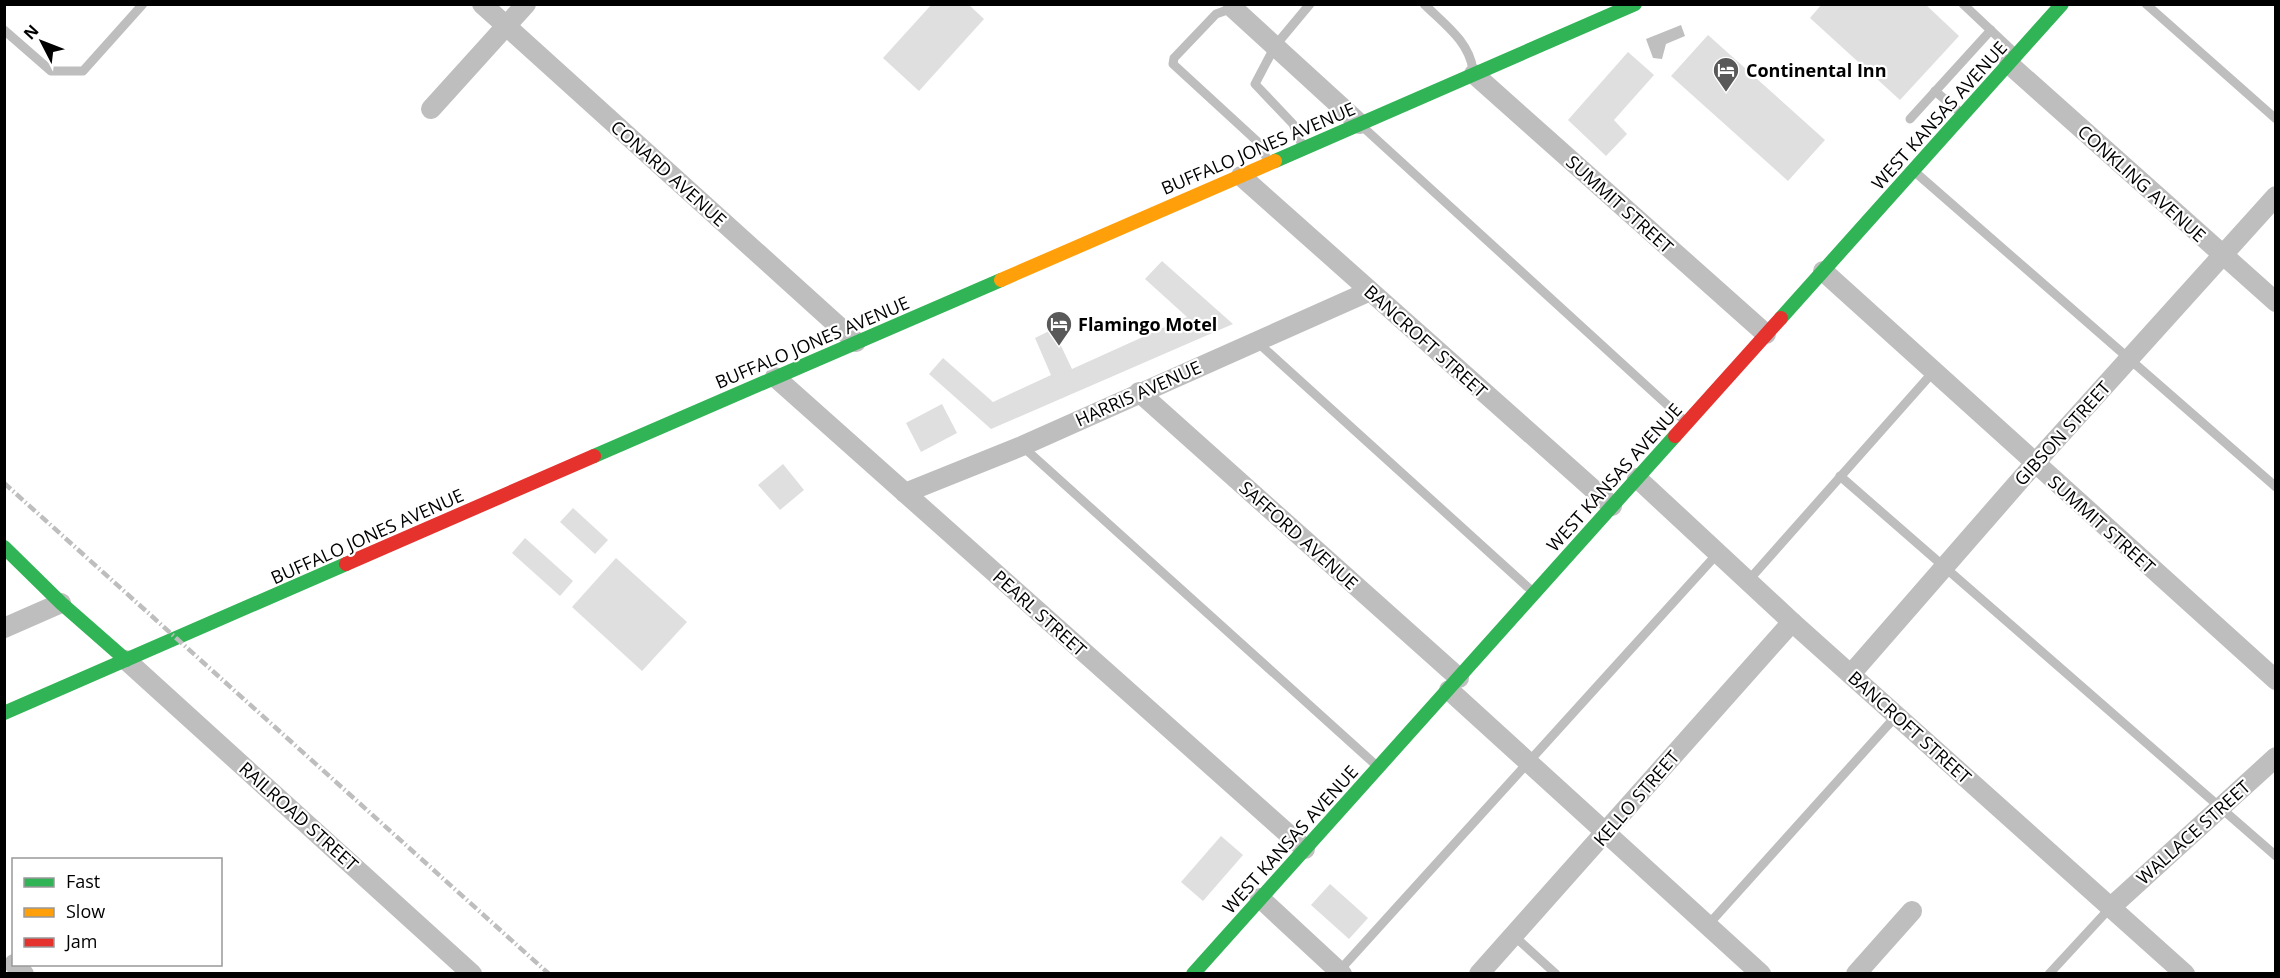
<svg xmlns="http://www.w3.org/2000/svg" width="2280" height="978" font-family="'Open Sans',sans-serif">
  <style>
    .water { fill: #bfbfbf }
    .building { fill: #dfdfdf }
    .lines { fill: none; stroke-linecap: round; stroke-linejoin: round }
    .lane { stroke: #bebebe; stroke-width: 9 }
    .street { stroke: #bebebe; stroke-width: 20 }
    .fast { stroke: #30b455; stroke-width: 14 }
    .slow { stroke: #ff9f0a; stroke-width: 14 }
    .jam { stroke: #e5322d; stroke-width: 14 }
    .rail { stroke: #bebebe; stroke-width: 4.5; stroke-dasharray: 9 3 1.5 3; stroke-linecap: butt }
    .labels { text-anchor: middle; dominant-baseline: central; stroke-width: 4.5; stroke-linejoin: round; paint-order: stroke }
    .poi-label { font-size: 18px; font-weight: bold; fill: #000; stroke: #fff; text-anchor: start }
    .street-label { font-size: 18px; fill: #000; stroke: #fff }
  </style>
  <rect width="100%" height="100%" fill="#fff"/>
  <path class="water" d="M1681,25L1685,36L1666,44L1662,59L1653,58L1646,39Z"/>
  <g class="building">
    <path d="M932,4H968L984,19L919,91L883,58Z"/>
    <path d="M1822,4H1925L1959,36L1900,100L1810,18Z"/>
    <path d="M1708,35L1825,140L1788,181L1671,76Z"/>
    <path d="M1628,52L1654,75L1614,120L1627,134L1606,156L1568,120Z"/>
    <path d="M1162,261L1233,324L991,429L929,374L943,358L993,402L1051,375L1035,338L1053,329L1072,369L1187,317L1145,279Z"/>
    <path d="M942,404L957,433L921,452L906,423Z"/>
    <path d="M783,464L804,490L780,510L758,485Z"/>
    <path d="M573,508L608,540L595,554L560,522Z"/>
    <path d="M525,538L573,581L560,596L512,553Z"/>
    <path d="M616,558L687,622L642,671L572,607Z"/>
    <path d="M1221,836L1243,855L1203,901L1181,882Z"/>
    <path d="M1330,884L1368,918L1349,939L1311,905Z"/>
  </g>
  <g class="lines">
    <g class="lane">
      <path d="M1424,4C1444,24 1469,41 1473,70"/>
      <path d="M1963,4L2016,54"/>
      <path d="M2146,4L2276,119"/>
      <path d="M1233,8L1216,14L1174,58L1173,64L1259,143L1267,159"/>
      <path d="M4,30L51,71H83L143,4"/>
      <path d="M1935,91L1961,113"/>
      <path d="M1910,119L1991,30"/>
      <path d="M1364,128L1686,422"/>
      <path d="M1302,145L1293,124L1255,84L1275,46L1310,4"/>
      <path d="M1915,172L2276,487"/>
      <path d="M1256,341L1532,591"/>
      <path d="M1022,446L1377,766"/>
      <path d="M1840,476L2276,856"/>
      <path d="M1748,581L1934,371"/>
      <path d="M1708,925L1897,715"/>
      <path d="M1513,935L1556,974"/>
      <path d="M1339,971L1718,553"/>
      <path d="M2049,974L2110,908"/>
    </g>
    <g class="street">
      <path d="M482,4L856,342"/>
      <path d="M1236,4L1233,8L1360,124"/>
      <path d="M2009,64L2276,302"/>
      <path d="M1474,74L1766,334"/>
      <path d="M431,109L526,4"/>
      <path d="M1241,176L1612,506"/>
      <path d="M1823,271L2276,680"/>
      <path d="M775,377L1305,849"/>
      <path d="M1139,392L1459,678"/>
      <path d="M1637,478L1792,622L2185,974"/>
      <path d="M905,493L1022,446L1370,291"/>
      <path d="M4,628L61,603"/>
      <path d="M126,660L472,974"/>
      <path d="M1851,674L2035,463L2276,196"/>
      <path d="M1449,690L1761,974"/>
      <path d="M1260,898L1342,974"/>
      <path d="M2110,908L2276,757"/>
      <path d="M14,964L24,974"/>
      <path d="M1479,974L1792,622"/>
      <path d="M1856,974L1912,911"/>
    </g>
    <g class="fast">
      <path d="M1275,161L1635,4"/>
      <path d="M1781,318L2062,4"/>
      <path d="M594,456L1001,280"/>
      <path d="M4,547L61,603L126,660"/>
      <path d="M4,713L346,564"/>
      <path d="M1193,974L1675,436"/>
    </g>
    <path class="slow" d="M1001,280L1275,161"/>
    <g class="jam">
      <path d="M1675,436L1781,318"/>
      <path d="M346,564L594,456"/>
    </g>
    <path class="rail" d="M4,483L549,974"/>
  </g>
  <defs>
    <g id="hotel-pin" transform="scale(1.35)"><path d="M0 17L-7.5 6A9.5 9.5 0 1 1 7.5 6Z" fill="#595959" stroke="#fff"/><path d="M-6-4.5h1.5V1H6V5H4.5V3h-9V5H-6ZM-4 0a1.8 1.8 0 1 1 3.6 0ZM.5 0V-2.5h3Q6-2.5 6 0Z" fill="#fff"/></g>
  </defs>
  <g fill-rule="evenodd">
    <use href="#hotel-pin" x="1726" y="70"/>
    <use href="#hotel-pin" x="1059" y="324"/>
  </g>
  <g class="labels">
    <g class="poi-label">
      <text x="1746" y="70">Continental Inn</text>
      <text x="1078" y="324">Flamingo Motel</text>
    </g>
    <g class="street-label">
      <text transform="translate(1939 115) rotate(-48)">WEST KANSAS AVENUE</text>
      <text transform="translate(1258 148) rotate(-23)">BUFFALO JONES AVENUE</text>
      <text transform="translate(669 173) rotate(42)">CONARD AVENUE</text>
      <text transform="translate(2142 183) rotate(42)">CONKLING AVENUE</text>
      <text transform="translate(1620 204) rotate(42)">SUMMIT STREET</text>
      <text transform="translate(1426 341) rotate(42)">BANCROFT STREET</text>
      <text transform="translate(812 342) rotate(-23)">BUFFALO JONES AVENUE</text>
      <text transform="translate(1138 393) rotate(-24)">HARRIS AVENUE</text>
      <text transform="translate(2062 433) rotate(-48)">GIBSON STREET</text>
      <text transform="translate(1614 477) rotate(-48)">WEST KANSAS AVENUE</text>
      <text transform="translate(2102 524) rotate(42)">SUMMIT STREET</text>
      <text transform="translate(1299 535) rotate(42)">SAFFORD AVENUE</text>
      <text transform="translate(367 536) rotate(-24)">BUFFALO JONES AVENUE</text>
      <text transform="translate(1040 613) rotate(42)">PEARL STREET</text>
      <text transform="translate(1910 727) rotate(42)">BANCROFT STREET</text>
      <text transform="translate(1636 798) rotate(-49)">KELLO STREET</text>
      <text transform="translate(299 816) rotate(42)">RAILROAD STREET</text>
      <text transform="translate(2193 832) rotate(-42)">WALLACE STREET</text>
      <text transform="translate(1290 839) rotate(-48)">WEST KANSAS AVENUE</text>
    </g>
  </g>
  <rect width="2280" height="978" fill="none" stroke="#000000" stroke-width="12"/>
  <rect x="12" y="858" width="210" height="108" fill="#ffffff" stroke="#999999" stroke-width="1.5"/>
  <rect x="24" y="878" width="30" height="9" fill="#30b455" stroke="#999999" stroke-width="1.5"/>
  <text x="66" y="888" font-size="18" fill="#000000">Fast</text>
  <rect x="24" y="908" width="30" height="9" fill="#ff9f0a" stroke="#999999" stroke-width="1.5"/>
  <text x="66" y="918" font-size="18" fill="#000000">Slow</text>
  <rect x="24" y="938" width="30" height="9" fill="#e5322d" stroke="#999999" stroke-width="1.5"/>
  <text x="66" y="948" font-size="18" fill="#000000">Jam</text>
  <g transform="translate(42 42) rotate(312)" stroke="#ffffff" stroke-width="4.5" paint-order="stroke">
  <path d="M0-4.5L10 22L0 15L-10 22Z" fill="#000000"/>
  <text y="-9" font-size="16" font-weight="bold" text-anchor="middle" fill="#000000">N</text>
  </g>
</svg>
